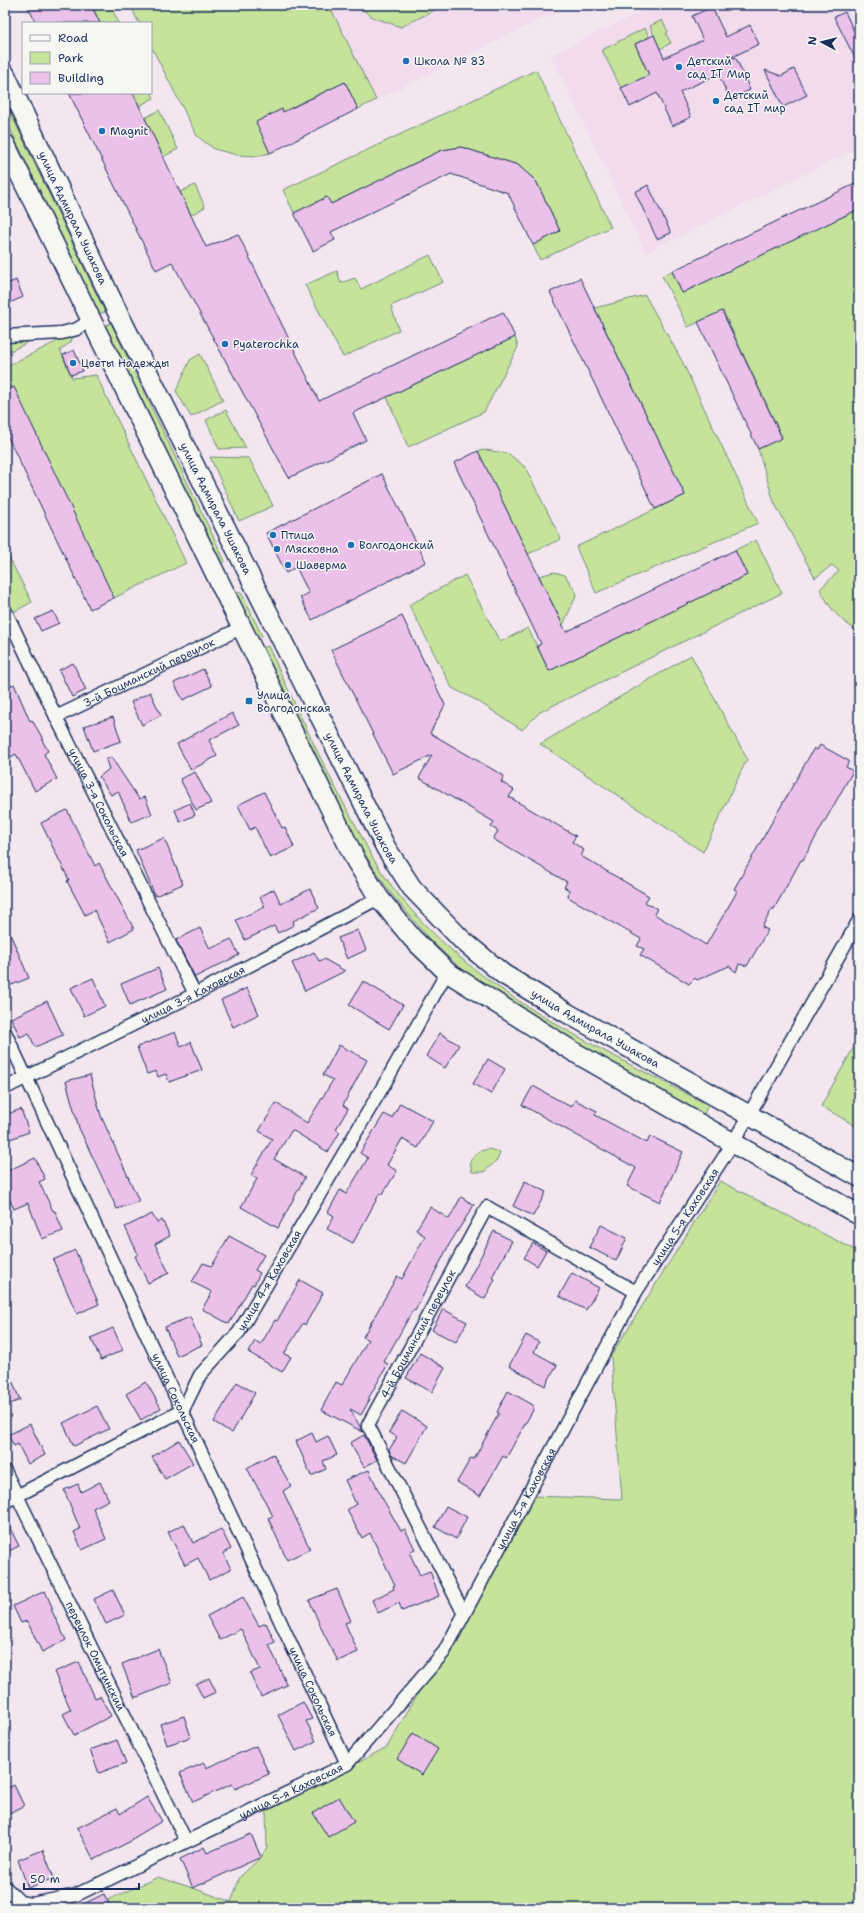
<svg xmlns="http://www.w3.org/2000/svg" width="864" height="1913" font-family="'Shantell Sans',sans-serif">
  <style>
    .built { fill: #f1dbed }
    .green { fill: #c6e39b; stroke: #70897c }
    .building { fill: #ebc1e9; stroke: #1b2f5e }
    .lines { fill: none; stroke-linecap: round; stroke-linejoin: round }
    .minor-casing { stroke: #1b2f5e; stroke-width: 15 }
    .primary-casing { stroke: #1b2f5e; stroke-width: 22 }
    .minor { stroke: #f6f6f2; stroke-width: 12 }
    .primary { stroke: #f6f6f2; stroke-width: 19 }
    .poi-dot { fill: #1f6fb2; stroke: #f6f6f2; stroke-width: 1.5 }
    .labels { text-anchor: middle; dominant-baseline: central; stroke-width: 3; stroke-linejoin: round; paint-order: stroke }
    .poi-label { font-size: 11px; fill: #1b2f5e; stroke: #f6f6f2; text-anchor: start }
    .street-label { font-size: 11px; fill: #1b2f5e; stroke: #f6f6f2 }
  </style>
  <rect width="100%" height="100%" fill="#f3e6ef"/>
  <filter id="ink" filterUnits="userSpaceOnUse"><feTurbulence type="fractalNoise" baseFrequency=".025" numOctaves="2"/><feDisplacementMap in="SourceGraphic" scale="8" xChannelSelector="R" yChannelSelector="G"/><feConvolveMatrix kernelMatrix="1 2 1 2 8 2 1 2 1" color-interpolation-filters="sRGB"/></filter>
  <g filter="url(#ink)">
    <g class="built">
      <path d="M329,5H569L376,100Z"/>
      <path d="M656,5H845L859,33V147L646,253L551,55Z"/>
    </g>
    <g class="green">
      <path d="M103,5H110L119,23H100L94,10Z"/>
      <path d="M130,5H329L376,100L358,109L345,82L294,106L306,135L296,140L282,109L257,122L270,153L258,156L237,155L214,149L197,136L151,46V23H139Z"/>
      <path d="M357,5H439L437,9L401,27L372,17Z"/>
      <path d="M662,20L668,32L666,34L671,43L660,49L650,26Z"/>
      <path d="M645,28L649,37L635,44L649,75L621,88L602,50Z"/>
      <path d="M536,70L611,227L540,260L533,245L560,231L536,181L518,165L461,147L442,150L331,204L327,197L294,213L283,190Z"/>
      <path d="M151,92L154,98L139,106L133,93Z"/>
      <path d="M5,101L105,312L99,314L5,118Z"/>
      <path d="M159,110L178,149L163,157L145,118Z"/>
      <path d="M195,185L205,207L191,215L180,192Z"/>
      <path d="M859,209V632C837,618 832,611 820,589L839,571L832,565L815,578L774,502L758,449L782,437L723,311L688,327L662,276L672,271L682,293Z"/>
      <path d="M430,255L443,282L391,306L399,330L343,357L305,285L337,271L341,283L355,278L361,289Z"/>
      <path d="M645,295L682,361L758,523L596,593L576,547L685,495L595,308Z"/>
      <path d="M111,323L225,561L223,564H220L104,326Z"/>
      <path d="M74,333L71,342L60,350L72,378L96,375L186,563L114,598L5,391V367Z"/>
      <path d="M515,337L518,347L484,412L408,447L387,397Z"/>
      <path d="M13,341L28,342L5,354V343Z"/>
      <path d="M200,354L223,400L191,417L176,391L190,360Z"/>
      <path d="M226,410L246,448L219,449L206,420Z"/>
      <path d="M486,450L509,454L525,467L561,539L528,554L478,451Z"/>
      <path d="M210,457L249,458L273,506L239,521Z"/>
      <path d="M756,540L782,593L540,712L522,730L476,700L452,688L409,605L465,575L500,642L528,628L549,671L747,575L735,550Z"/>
      <path d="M5,550L32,602L14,612L5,595Z"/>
      <path d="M554,572L565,575L577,594L563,625L539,576Z"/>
      <path d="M238,592L242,594L262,636L257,638L236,597Z"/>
      <path d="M268,646C296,706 323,767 355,824C363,839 370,854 379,868C459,987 586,1040 708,1105L703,1116L594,1055L474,981L430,940L389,891L356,841L262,648Z"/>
      <path d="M691,655L747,759L703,852L540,744Z"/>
      <path d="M859,1038V1128L821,1106Z"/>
      <path d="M488,1149L500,1152L498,1159L484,1172H472L470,1161L478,1152Z"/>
      <path d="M720,1181L859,1252V1908H90L158,1877L193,1888L231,1902L240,1877L261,1857L267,1847L266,1812L387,1747L532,1496L622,1499L611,1356Z"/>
    </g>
    <g class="building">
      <path d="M27,5H91L100,23H36Z"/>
      <path d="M712,7L726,37L750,25L759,44L732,57L736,58L750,90L730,99L718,74L680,92L691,117L672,126L657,93L630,107L621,88L649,75L635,44L654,35L664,58L703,40L692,16Z"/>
      <path d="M845,12L859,42L858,64L834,17Z"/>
      <path d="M794,69L807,95L783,107L765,70L781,76Z"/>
      <path d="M345,82L358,109L270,153L256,122L282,109L283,112Z"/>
      <path d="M69,93H133L206,247L238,234L319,401L503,312L515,337L353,413L366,440L289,478L172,262L156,270Z"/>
      <path d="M461,147L518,165L536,181L560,231L533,245L508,193L451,174L331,232L335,240L313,251L294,213L327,197L331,204L442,150Z"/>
      <path d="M859,182V209L682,293L672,271Z"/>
      <path d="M648,185L671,233L657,239L635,192Z"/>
      <path d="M580,278L685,495L655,509L550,292Z"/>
      <path d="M16,280L23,297L5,305V285Z"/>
      <path d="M722,311L782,438L758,449L698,322Z"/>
      <path d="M74,350L83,371L71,375L63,355Z"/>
      <path d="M14,387L114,598L90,609L5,431V391Z"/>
      <path d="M478,451L566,632L735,550L747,575L549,671L537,646L541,644L454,463Z"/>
      <path d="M382,474L426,562L312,620L300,597L309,593L296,567L286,573L266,533Z"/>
      <path d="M53,611L59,623L41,631L35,619Z"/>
      <path d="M402,616L445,705L430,733L504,776L501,782L514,790L509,797L576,836L572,842L584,850L581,856L649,896L645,902L657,909L654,914L706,945L734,897L737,891L734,889L814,748L817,750L820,745L849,761L846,767L853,771L803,860H801L774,909H772L762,927L768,930L747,966L739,964L736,972L729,966L697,980L695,978L689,984L640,955L644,949L637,946L641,939L568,897L569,890L564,887L567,882L493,839L498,831L491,827L494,822L419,778L432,755L393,774L331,650Z"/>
      <path d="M73,663L86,690L72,697L59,670Z"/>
      <path d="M203,669L212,686L183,700L174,683Z"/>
      <path d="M14,684L30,721L32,720L43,739L42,740L48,751L44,754L57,779L35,791L16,754L11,757L5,746V688Z"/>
      <path d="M150,692L161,715L142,725L131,702Z"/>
      <path d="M232,713L239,725L209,740L217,756L191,770L177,744Z"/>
      <path d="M113,717L121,741L93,751L84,726Z"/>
      <path d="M111,757L139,799L145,797L152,814L131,822L118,791L111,795L99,777L109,769L106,760Z"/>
      <path d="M195,772L211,803L196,810L180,779Z"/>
      <path d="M264,792L282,828L285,827L294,847L270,858L255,827L250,830L238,805Z"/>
      <path d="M190,803L195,815L180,822L175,810Z"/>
      <path d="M67,810L95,866L99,863L134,929L110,942L94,910L85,915L67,881L69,880L41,823Z"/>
      <path d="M164,838L183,884L155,896L136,850Z"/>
      <path d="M274,889L281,904L310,889L319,908L293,921L294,925L278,933L274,926L245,940L236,920L265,907L260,897Z"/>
      <path d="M5,922L29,978L9,986L5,977Z"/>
      <path d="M200,928L210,949L231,939L239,955L195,977L176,940Z"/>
      <path d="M358,930L366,950L347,959L338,938Z"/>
      <path d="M314,952L319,961L324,959L345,971L305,991L292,963Z"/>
      <path d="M158,968L167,989L130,1005L121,984Z"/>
      <path d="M93,978L105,1006L84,1016L71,988Z"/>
      <path d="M363,981L403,1005L389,1029L349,1005Z"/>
      <path d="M247,988L259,1014L233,1027L221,1000Z"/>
      <path d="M47,1001L63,1035L35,1047L29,1033L20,1037L11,1018Z"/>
      <path d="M175,1032L181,1047L191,1042L202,1070L169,1082L166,1074L158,1077L156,1071L147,1074L137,1047Z"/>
      <path d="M440,1033L459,1045L445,1068L426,1056Z"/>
      <path d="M339,1045L367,1060L343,1105L348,1109L336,1129L340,1132L328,1152L292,1130L274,1159L305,1177L278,1228L241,1207L257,1179L251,1175L272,1139L259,1131L276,1103L307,1123L333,1080L323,1075Z"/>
      <path d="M488,1059L505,1069L491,1094L473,1084Z"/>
      <path d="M90,1075L101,1116L139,1201L117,1209L79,1128L66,1081Z"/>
      <path d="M533,1086L571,1107L575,1100L597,1111L595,1115L647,1143L650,1136L683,1152L660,1202L627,1186L636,1168L522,1105Z"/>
      <path d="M400,1103L433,1121L418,1148L402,1139L387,1165L397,1171L382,1195L380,1193L353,1243L327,1229L334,1216L328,1212L340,1190L346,1194L368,1158L360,1153L384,1114L392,1118Z"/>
      <path d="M21,1109L29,1132L5,1141V1115Z"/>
      <path d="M35,1158L45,1179L39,1182L53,1211H55L63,1231L42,1239L28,1203L14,1209L5,1190V1172Z"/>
      <path d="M525,1181L546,1192L533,1216L513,1206Z"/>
      <path d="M461,1197L474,1205L450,1243L415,1311L413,1310L384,1362L388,1364L368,1399H370L361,1415L350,1409L363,1432L321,1410L336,1382L342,1385L368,1340L363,1337L397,1276L402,1279L425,1236L416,1230L430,1207L449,1219Z"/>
      <path d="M152,1214L157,1223L162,1220L170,1236L155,1244L169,1273L148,1283L135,1256L138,1254L125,1227Z"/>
      <path d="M601,1225L627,1238L616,1261L589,1247Z"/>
      <path d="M494,1231L512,1241L492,1277L495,1279L485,1299L465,1287Z"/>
      <path d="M229,1236L264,1255L255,1270L260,1273L254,1285L252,1284L229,1324L202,1309L212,1292L192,1282L203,1263L212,1266Z"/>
      <path d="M533,1243L546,1251L537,1266L524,1258Z"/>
      <path d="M75,1250L99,1304L77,1314L53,1260Z"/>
      <path d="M572,1273L599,1288L586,1310L559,1296Z"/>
      <path d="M300,1280L323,1293L305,1325L303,1323L284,1354L291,1357L282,1372L248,1352L255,1341L261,1344L275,1320L277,1321Z"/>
      <path d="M443,1309L467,1322L456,1342L432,1330Z"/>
      <path d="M190,1317L202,1345L177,1356L165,1327Z"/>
      <path d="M113,1328L123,1350L101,1360L91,1338Z"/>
      <path d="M526,1335L539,1342L534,1352L557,1365L545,1386L509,1366Z"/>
      <path d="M420,1353L445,1368L432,1392L406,1378Z"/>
      <path d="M5,1363L20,1400L5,1406Z"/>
      <path d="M146,1382L161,1408L141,1420L126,1394Z"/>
      <path d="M237,1382L255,1393L232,1433L214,1422Z"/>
      <path d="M508,1391L533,1405V1410L506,1458L503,1456L480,1496L457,1482L471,1458L474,1459L499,1413L497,1412Z"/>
      <path d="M97,1406L109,1429L74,1446L63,1423Z"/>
      <path d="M402,1411L427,1426L406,1463L391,1455L389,1450L397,1437L389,1432Z"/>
      <path d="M30,1424L45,1455L28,1464L18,1444L14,1446L8,1435Z"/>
      <path d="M312,1433L316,1442L328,1436L337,1455L323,1461L326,1469L311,1476L296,1441Z"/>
      <path d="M364,1435L377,1460L364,1467L350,1443Z"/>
      <path d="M179,1440L193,1463L165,1479L152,1457Z"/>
      <path d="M273,1454L291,1486L283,1491L310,1549L287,1560L268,1518L273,1516L247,1468Z"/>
      <path d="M369,1470L381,1496L401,1531L405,1529L415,1549L409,1552L420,1575L430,1571L439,1596L402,1611L399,1603L378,1613L372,1600L394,1589L393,1586L395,1585L370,1533L362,1538L347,1510L356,1504L345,1480Z"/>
      <path d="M100,1482L109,1500L93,1508L106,1539L82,1550L74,1532L80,1529L64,1490L78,1484L81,1492Z"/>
      <path d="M446,1506L467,1517L456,1539L435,1527Z"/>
      <path d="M5,1518L19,1546L5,1553Z"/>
      <path d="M184,1524L193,1543L221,1529L231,1549L223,1553L231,1569L209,1580L198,1558L185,1565L168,1532Z"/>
      <path d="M337,1589L351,1621L345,1623L358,1652L338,1661L323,1632L309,1600Z"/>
      <path d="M113,1590L125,1615L106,1624L94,1599Z"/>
      <path d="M45,1591L53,1609H51L66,1640L42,1652L27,1621L21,1623L13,1606Z"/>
      <path d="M243,1597L259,1626L266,1623L275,1642L269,1645L287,1685L261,1697L250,1673L260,1669L241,1629L220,1640L207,1616Z"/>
      <path d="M158,1649L172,1683L135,1698L122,1664Z"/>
      <path d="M79,1662L95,1698L100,1696L111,1716L74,1735L63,1714L71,1710L54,1672Z"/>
      <path d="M209,1678L216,1692L203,1698L196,1684Z"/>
      <path d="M303,1702L312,1719L306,1721L316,1741L296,1751L278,1715Z"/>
      <path d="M184,1716L191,1737L167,1745L160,1724Z"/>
      <path d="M413,1733L438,1749L422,1775L397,1759Z"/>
      <path d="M117,1740L126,1763L99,1773L90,1750Z"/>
      <path d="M256,1746L269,1774L235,1789L232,1784L193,1802L180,1773L204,1763L206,1768Z"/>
      <path d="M14,1785L24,1806L5,1815V1790Z"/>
      <path d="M147,1797L162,1821L132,1839L133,1840L94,1860L77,1828L117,1808L120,1814Z"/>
      <path d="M339,1797L354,1822L328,1837L313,1813Z"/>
      <path d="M251,1834L261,1857L193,1888L180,1859L204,1847L207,1853Z"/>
      <path d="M43,1850L54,1878L28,1888L18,1860Z"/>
      <path d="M104,1894L111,1908H75Z"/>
    </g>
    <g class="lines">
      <g class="minor-casing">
        <g id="minor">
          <path d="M5,336L62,333L77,329L91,320"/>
          <path id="s1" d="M5,610L56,717L195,994"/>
          <path id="s2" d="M56,717L241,628"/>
          <path id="s3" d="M5,1032L347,1764"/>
          <path id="s4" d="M5,1088L195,994L379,898"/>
          <path id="s5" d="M5,1471L186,1841"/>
          <path id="s6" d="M5,1502L183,1410L200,1375L239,1332L389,1076L447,972"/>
          <path id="s7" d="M464,1614L368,1425L487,1207L636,1292"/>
          <path id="s8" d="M5,1887L20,1902L32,1904L76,1895L347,1764L444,1652L636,1292L733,1143L859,920"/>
        </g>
      </g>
      <g class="primary-casing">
        <g id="primary">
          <path id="s9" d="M5,74L115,307L386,848L412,888L462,940L503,974L567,1013L859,1177"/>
          <path d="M5,144L356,861L379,898L412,938L447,972L574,1052L859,1215"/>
        </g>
      </g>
      <use href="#minor" class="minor"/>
      <use href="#primary" class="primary"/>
    </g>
  </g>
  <g class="poi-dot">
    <circle cx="406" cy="61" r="4"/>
    <circle cx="679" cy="67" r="4"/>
    <circle cx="716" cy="101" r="4"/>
    <circle cx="102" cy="131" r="4"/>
    <circle cx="225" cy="344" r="4"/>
    <circle cx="73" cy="363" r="4"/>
    <circle cx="273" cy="535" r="4"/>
    <circle cx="351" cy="545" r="4"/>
    <circle cx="277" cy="549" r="4"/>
    <circle cx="288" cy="565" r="4"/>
    <rect x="245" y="697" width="8" height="8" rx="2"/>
  </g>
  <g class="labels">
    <g class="poi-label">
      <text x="414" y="61">Школа № 83</text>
      <text x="687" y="61">Детский<tspan x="687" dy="13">сад IT Мир</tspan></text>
      <text x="724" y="95">Детский<tspan x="724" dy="13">сад IT мир</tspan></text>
      <text x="110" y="131">Magnit</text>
      <text x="233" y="344">Pyaterochka</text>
      <text x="81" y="363">Цветы Надежды</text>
      <text x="281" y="535">Птица</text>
      <text x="359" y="545">Волгодонский</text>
      <text x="285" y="549">Мясковна</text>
      <text x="296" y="565">Шаверма</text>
      <text x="257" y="695">Улица<tspan x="257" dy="13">Волгодонская</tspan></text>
    </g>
    <g class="street-label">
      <text stroke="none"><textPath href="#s9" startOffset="159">улица Адмирала Ушакова</textPath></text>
      <text stroke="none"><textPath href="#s9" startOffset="483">улица Адмирала Ушакова</textPath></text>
      <text stroke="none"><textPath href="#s2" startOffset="103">3-й Боцманский переулок</textPath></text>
      <text stroke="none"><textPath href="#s9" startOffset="807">улица Адмирала Ушакова</textPath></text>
      <text stroke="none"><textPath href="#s1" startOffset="214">улица 3-я Сокольская</textPath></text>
      <text stroke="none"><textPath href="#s4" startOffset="210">улица 3-я Каховская</textPath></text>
      <text stroke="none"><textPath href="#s9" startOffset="1143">улица Адмирала Ушакова</textPath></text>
      <text stroke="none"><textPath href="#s8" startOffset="1025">улица 5-я Каховская</textPath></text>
      <text stroke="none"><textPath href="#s6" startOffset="357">улица 4-я Каховская</textPath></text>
      <text stroke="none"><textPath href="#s7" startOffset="316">4-й Боцманский переулок</textPath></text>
      <text stroke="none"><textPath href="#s3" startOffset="404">улица Сокольская</textPath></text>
      <text stroke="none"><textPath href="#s8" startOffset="701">улица 5-я Каховская</textPath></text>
      <text stroke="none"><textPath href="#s5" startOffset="206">переулок Омутинский</textPath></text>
      <text stroke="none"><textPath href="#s3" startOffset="728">улица Сокольская</textPath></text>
      <text stroke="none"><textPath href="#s8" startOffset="317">улица 5-я Каховская</textPath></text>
    </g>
  </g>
  <rect width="864" height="1913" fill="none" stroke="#f6f6f2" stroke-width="20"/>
  <rect x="10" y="10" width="844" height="1893" fill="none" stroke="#1b2f5e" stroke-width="1.5" filter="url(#ink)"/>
  <rect x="22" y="22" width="130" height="72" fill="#f6f6f2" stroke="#9ea6b7"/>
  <rect x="30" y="35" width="20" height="6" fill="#f6f6f2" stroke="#9ea6b7"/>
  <text x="58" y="42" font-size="12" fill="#1b2f5e">Road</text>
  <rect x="30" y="52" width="20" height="12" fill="#c6e39b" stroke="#9ea6b7"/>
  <text x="58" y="62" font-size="12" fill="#1b2f5e">Park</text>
  <rect x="30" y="72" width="20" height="12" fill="#ebc1e9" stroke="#9ea6b7"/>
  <text x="58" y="82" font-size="12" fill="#1b2f5e">Building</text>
  <g transform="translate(822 42) rotate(277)" stroke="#f6f6f2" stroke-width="3" paint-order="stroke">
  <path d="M0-3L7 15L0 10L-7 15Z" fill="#1b2f5e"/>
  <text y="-6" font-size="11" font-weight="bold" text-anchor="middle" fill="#1b2f5e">N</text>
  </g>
  <path d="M24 1883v6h115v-6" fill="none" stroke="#1b2f5e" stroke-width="2"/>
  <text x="30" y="1883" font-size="12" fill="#1b2f5e" stroke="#f6f6f2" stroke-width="3" paint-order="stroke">50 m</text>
</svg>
